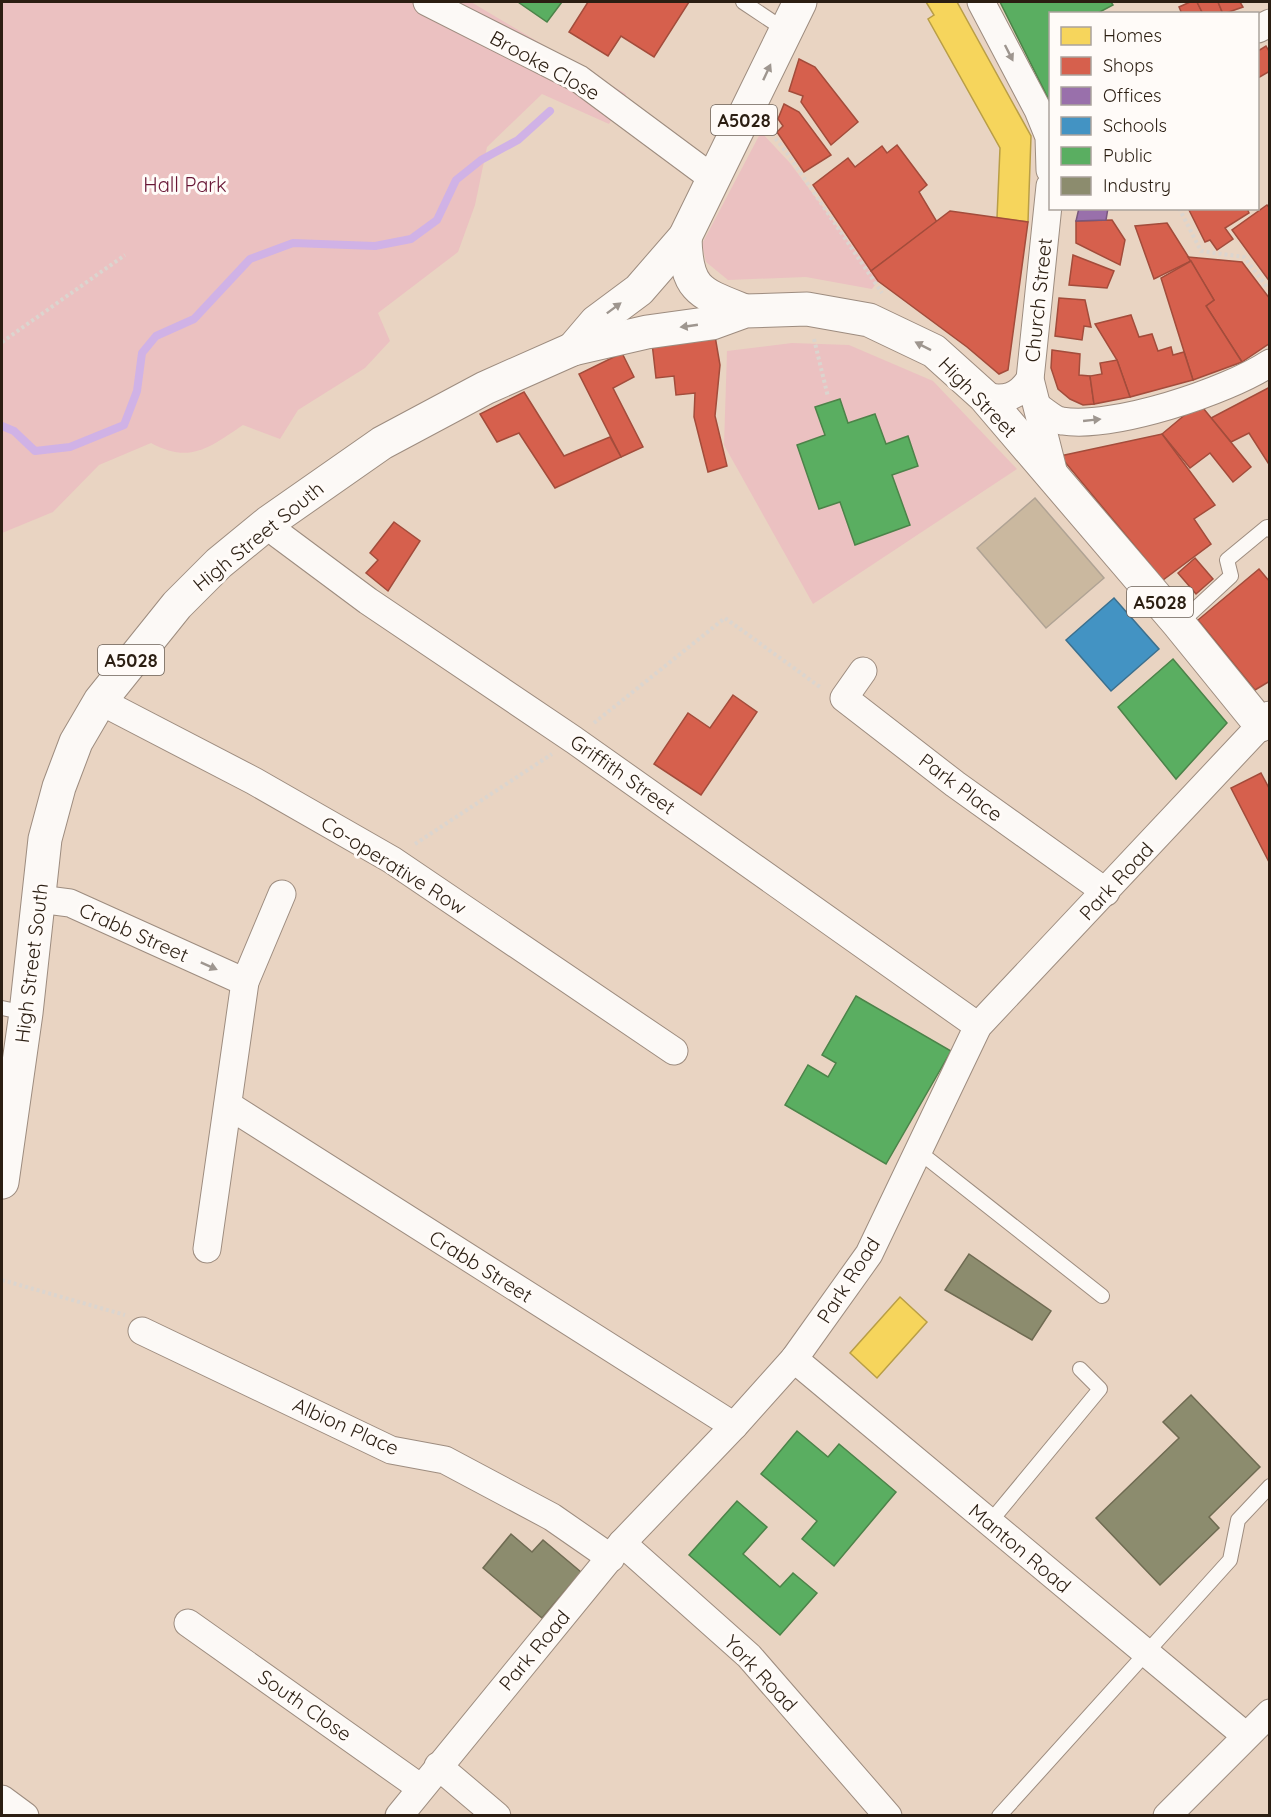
<svg xmlns="http://www.w3.org/2000/svg" width="1271" height="1817" font-family="Quicksand,sans-serif">
  <style>
    .green { fill: #ebc1c1 }
    .homes { fill: #f6d55c; stroke: #b99e46; stroke-width: 1.5 }
    .shops { fill: #d6604d; stroke: #a34c3b; stroke-width: 1.5 }
    .offices { fill: #9970ab; stroke: #78577d; stroke-width: 1.5 }
    .schools { fill: #4393c3; stroke: #3c708e; stroke-width: 1.5 }
    .public { fill: #5aae61; stroke: #4c8349; stroke-width: 1.5 }
    .industry { fill: #8c8c6e; stroke: #6f6b52; stroke-width: 1.5 }
    .lines { fill: none; stroke-linecap: round; stroke-linejoin: round }
    .stream { stroke: #d0b2e6; stroke-width: 8 }
    .building { fill: #cab89f; stroke: #b0a394; stroke-width: 1.5 }
    .service-casing { stroke: #9d8c7f; stroke-width: 16 }
    .minor-casing { stroke: #9d8c7f; stroke-width: 29 }
    .primary-casing { stroke: #9d8c7f; stroke-width: 35 }
    .path { stroke: #dbd5cf; stroke-width: 4; stroke-dasharray: 3 3; stroke-linecap: butt }
    .service { stroke: #fcf9f6; stroke-width: 14 }
    .minor { stroke: #fcf9f6; stroke-width: 27 }
    .primary { stroke: #fcf9f6; stroke-width: 33 }
    .oneway { fill: #9e968f }
    .labels { text-anchor: middle; dominant-baseline: central; stroke-width: 6; stroke-linejoin: round; paint-order: stroke }
    .shield { fill: #fffbf8; stroke: #6b6057; stroke-width: 1.5 }
    .shield-label { font-size: 18px; font-weight: bold; fill: #2b1e12 }
    .street-label { font-size: 20px; fill: #2b1e12; stroke: #fffbf8 }
    .park-label { font-size: 20px; fill: #681635; stroke: #fffbf8 }
  </style>
  <rect width="100%" height="100%" fill="#e9d4c2"/>
  <g class="green">
    <path d="M2,2H471L626,94L609,124L542,94L487,147L475,205L458,252L378,313L390,341L365,368L298,410L280,439L243,425C209,448 190,464 151,443L99,465L53,512L2,533Z"/>
    <path d="M761,132L790,163L878,281L872,289L806,277L728,280L706,262L702,244Z"/>
    <path d="M792,343L849,345L933,381L1017,469L813,604L724,445L727,351Z"/>
  </g>
  <g class="homes">
    <path d="M926,2H957L1031,136L1028,222L997,218L1000,148L928,19L934,15Z"/>
    <path d="M900,1297L927,1322L877,1378L850,1353Z"/>
  </g>
  <g class="shops">
    <path d="M588,2H689L654,57L621,36L608,56L569,32Z"/>
    <path d="M1190,2H1197L1203,14H1182L1179,7Z"/>
    <path d="M1197,2H1218L1223,14H1203Z"/>
    <path d="M1218,2H1240L1243,7L1223,14Z"/>
    <path d="M1266,46L1270,53V71L1258,78V51Z"/>
    <path d="M799,59L815,67L858,122L831,145L801,102L803,96L789,91Z"/>
    <path d="M784,104L799,112L831,155L804,172L777,132L783,126L778,119Z"/>
    <path d="M897,145L927,185L919,192L937,222L871,271L813,185L848,158L855,167L882,146L887,153Z"/>
    <path d="M1267,205L1270,208V282L1232,230Z"/>
    <path d="M1188,208H1247L1249,213L1225,228L1233,239L1217,250L1210,240L1205,242Z"/>
    <path d="M950,211L1028,222L1008,370L999,374L967,347L878,281L871,271Z"/>
    <path d="M1112,220L1125,240L1120,265L1076,243V221Z"/>
    <path d="M1167,223L1191,261L1154,279L1135,226Z"/>
    <path d="M1073,255L1114,271L1107,288L1069,285Z"/>
    <path d="M1188,257L1242,262L1270,299V343L1242,362L1206,306L1214,300Z"/>
    <path d="M1191,261L1214,300L1206,306L1242,362L1193,380L1161,278Z"/>
    <path d="M1059,298L1085,300L1091,327L1084,326L1082,340L1055,336Z"/>
    <path d="M1131,315L1139,337L1152,334L1158,351L1171,347L1173,355L1184,352L1193,380L1130,397L1117,360L1095,324Z"/>
    <path d="M715,336L720,365L715,416L727,466L708,472L694,417L695,393L676,395L674,376L656,378L652,343Z"/>
    <path d="M1052,350L1080,354L1079,375L1090,376L1094,404L1083,405L1070,399L1058,389L1051,368Z"/>
    <path d="M622,353L634,377L613,388L643,447L621,457L579,374Z"/>
    <path d="M1117,360L1130,397L1094,404L1090,376L1102,374L1100,363Z"/>
    <path d="M1270,387V466L1249,433L1231,442L1211,418Z"/>
    <path d="M524,392L564,456L610,437L621,457L555,488L519,433L497,442L480,414Z"/>
    <path d="M1199,403L1251,467L1233,482L1210,453L1190,468L1162,434Z"/>
    <path d="M1162,434L1215,505L1194,519L1211,544L1163,580L1060,456Z"/>
    <path d="M394,522L420,541L388,591L366,573L378,560L370,553Z"/>
    <path d="M1195,558L1213,579L1196,594L1178,573Z"/>
    <path d="M1259,569L1270,582V681L1255,690L1198,620Z"/>
    <path d="M733,695L757,712L701,795L654,764L688,713L710,728Z"/>
    <path d="M1261,773L1270,790V864L1231,788Z"/>
  </g>
  <path class="offices" d="M1079,208H1108L1106,220L1076,221Z"/>
  <path class="schools" d="M1114,598L1159,649L1111,691L1066,640Z"/>
  <g class="public">
    <path d="M518,2H562L547,22Z"/>
    <path d="M1000,2H1111L1113,5L1096,14H1050V102Z"/>
    <path d="M840,399L848,423L875,414L886,444L908,436L918,466L892,475L910,525L855,545L840,502L819,509L797,445L825,435L815,407Z"/>
    <path d="M1173,659L1227,723L1176,779L1118,707Z"/>
    <path d="M856,996L951,1051L886,1164L785,1105L808,1065L828,1077L836,1063L822,1055Z"/>
    <path d="M797,1431L828,1457L839,1444L896,1492L834,1566L802,1539L817,1521L761,1474Z"/>
    <path d="M737,1501L767,1527L743,1554L780,1587L793,1573L817,1593L780,1635L689,1555Z"/>
  </g>
  <g class="industry">
    <path d="M969,1254L1051,1311L1032,1340L945,1290Z"/>
    <path d="M1191,1395L1260,1467L1209,1517L1219,1528L1160,1585L1096,1518L1179,1438L1163,1422Z"/>
    <path d="M511,1534L532,1552L543,1540L581,1572L542,1618L483,1568Z"/>
  </g>
  <g class="lines">
    <path class="stream" d="M2,426L14,431L35,451L70,447L124,425L137,391L142,353L156,336L194,319L250,259L293,243L375,246L411,239L437,220L456,180L481,160L518,140L550,111"/>
  </g>
  <path class="building" d="M1035,498L1104,578L1046,628L977,548Z"/>
  <g class="lines">
    <g class="service-casing">
      <g id="service">
        <path d="M743,2L773,22L788,28"/>
        <path d="M1179,624L1231,576L1227,560L1267,527L1270,530"/>
        <path d="M2,1008L26,1013"/>
        <path d="M918,1151L1102,1296"/>
        <path d="M990,1522L1100,1389L1080,1369"/>
        <path d="M999,1816L1230,1560L1238,1520L1270,1486"/>
      </g>
    </g>
    <g class="minor-casing">
      <g id="minor">
        <path d="M427,2L579,79L715,180"/>
        <path d="M981,2L1038,110L1049,137L1050,170"/>
        <path d="M1258,29L1270,23"/>
        <path d="M1050,186L1030,379L1055,478"/>
        <path d="M984,396C1005,401 1018,397 1030,379"/>
        <path d="M1038,407C1045,411 1054,420 1062,421C1113,429 1226,392 1270,363"/>
        <path d="M269,522L278,534L368,601L574,740L978,1026"/>
        <path d="M863,671L844,698L955,784L1106,892"/>
        <path d="M100,701L254,781L392,860L674,1051"/>
        <path d="M39,899L70,903L245,982"/>
        <path d="M228,1105L734,1426"/>
        <path d="M207,1249L245,982L282,894"/>
        <path d="M142,1331L391,1450L445,1460L552,1517L611,1558"/>
        <path d="M794,1359L1246,1736"/>
        <path d="M622,1543L749,1656L888,1816"/>
        <path d="M188,1623L421,1788"/>
        <path d="M438,1766L497,1816"/>
        <path d="M2,1799L25,1816"/>
        <path d="M399,1816L622,1543L734,1426L794,1359L869,1254L978,1026L1261,725"/>
        <path d="M1167,1816L1270,1713"/>
      </g>
    </g>
    <g class="primary-casing">
      <g id="primary">
        <path d="M685,237C686,290 699,293 745,311"/>
        <path d="M573,349L596,322L639,290L685,237L800,2"/>
        <path d="M2,1182L26,1013L45,839L59,787L76,742L100,701L177,605L219,563L269,522L382,443L485,388L573,349L647,332L712,323L745,311L807,309L869,320L934,351L984,396L1179,624L1261,725L1270,718"/>
      </g>
    </g>
    <g class="path">
      <path d="M768,129L787,153L882,293"/>
      <path d="M1179,208L1201,251L1244,257L1270,291"/>
      <path d="M814,339L828,397"/>
      <path d="M2,342L125,255"/>
      <path d="M594,723L725,618L820,687"/>
      <path d="M415,844L552,754"/>
      <path d="M2,1280L125,1315"/>
    </g>
    <use href="#service" class="service"/>
    <use href="#minor" class="minor"/>
    <use href="#primary" class="primary"/>
  </g>
  <defs><path id="oneway-solid" d="M-6-.8H1V-3.2L6.5 0L1 3.2V.8H-6Z" transform="scale(1.5)"/></defs>
  <g class="oneway">
    <use href="#oneway-solid" transform="translate(1009 53) rotate(63)"/>
    <use href="#oneway-solid" transform="translate(767 72) rotate(-65)"/>
    <use href="#oneway-solid" transform="translate(614 308) rotate(-37)"/>
    <use href="#oneway-solid" transform="translate(689 326) rotate(172)"/>
    <use href="#oneway-solid" transform="translate(923 346) rotate(-153)"/>
    <use href="#oneway-solid" transform="translate(1092 420) rotate(-6)"/>
    <use href="#oneway-solid" transform="translate(209 966) rotate(24)"/>
  </g>
  <g class="labels">
    <g class="shield">
      <rect x="711" y="105" width="66" height="30" rx="4.5"/>
      <rect x="1127" y="587" width="66" height="30" rx="4.5"/>
      <rect x="98" y="645" width="66" height="30" rx="4.5"/>
    </g>
    <g class="shield-label">
      <text x="744" y="120">A5028</text>
      <text x="1160" y="602">A5028</text>
      <text x="131" y="660">A5028</text>
    </g>
    <g class="street-label">
      <text transform="translate(545 65) rotate(29)">Brooke Close</text>
      <text transform="translate(1038 300) rotate(-84)">Church Street</text>
      <text transform="translate(978 397) rotate(46)">High Street</text>
      <text transform="translate(258 536) rotate(-39)">High Street South</text>
      <text transform="translate(623 774) rotate(35)">Griffith Street</text>
      <text transform="translate(961 787) rotate(37)">Park Place</text>
      <text transform="translate(394 865) rotate(32)">Co-operative Row</text>
      <text transform="translate(1116 881) rotate(-47)">Park Road</text>
      <text transform="translate(134 932) rotate(24)">Crabb Street</text>
      <text transform="translate(31 963) rotate(-83)">High Street South</text>
      <text transform="translate(481 1266) rotate(32)">Crabb Street</text>
      <text transform="translate(848 1280) rotate(-57)">Park Road</text>
      <text transform="translate(346 1426) rotate(24)">Albion Place</text>
      <text transform="translate(1020 1548) rotate(40)">Manton Road</text>
      <text transform="translate(534 1650) rotate(-50)">Park Road</text>
      <text transform="translate(761 1673) rotate(47)">York Road</text>
      <text transform="translate(305 1705) rotate(35)">South Close</text>
    </g>
    <g class="park-label">
      <text x="185" y="184">Hall Park</text>
    </g>
  </g>
  <rect width="1271" height="1817" fill="none" stroke="#2b1e12" stroke-width="6"/>
  <rect x="1049" y="12" width="210" height="198" fill="#fffbf8" stroke="#aaa39c" stroke-width="1.5"/>
  <rect x="1061" y="27" width="30" height="18" fill="#f6d55c" stroke="#aaa39c" stroke-width="1.5"/>
  <text x="1103" y="42" font-size="18" fill="#2b1e12">Homes</text>
  <rect x="1061" y="57" width="30" height="18" fill="#d6604d" stroke="#aaa39c" stroke-width="1.5"/>
  <text x="1103" y="72" font-size="18" fill="#2b1e12">Shops</text>
  <rect x="1061" y="87" width="30" height="18" fill="#9970ab" stroke="#aaa39c" stroke-width="1.5"/>
  <text x="1103" y="102" font-size="18" fill="#2b1e12">Offices</text>
  <rect x="1061" y="117" width="30" height="18" fill="#4393c3" stroke="#aaa39c" stroke-width="1.5"/>
  <text x="1103" y="132" font-size="18" fill="#2b1e12">Schools</text>
  <rect x="1061" y="147" width="30" height="18" fill="#5aae61" stroke="#aaa39c" stroke-width="1.5"/>
  <text x="1103" y="162" font-size="18" fill="#2b1e12">Public</text>
  <rect x="1061" y="177" width="30" height="18" fill="#8c8c6e" stroke="#aaa39c" stroke-width="1.5"/>
  <text x="1103" y="192" font-size="18" fill="#2b1e12">Industry</text>
</svg>
